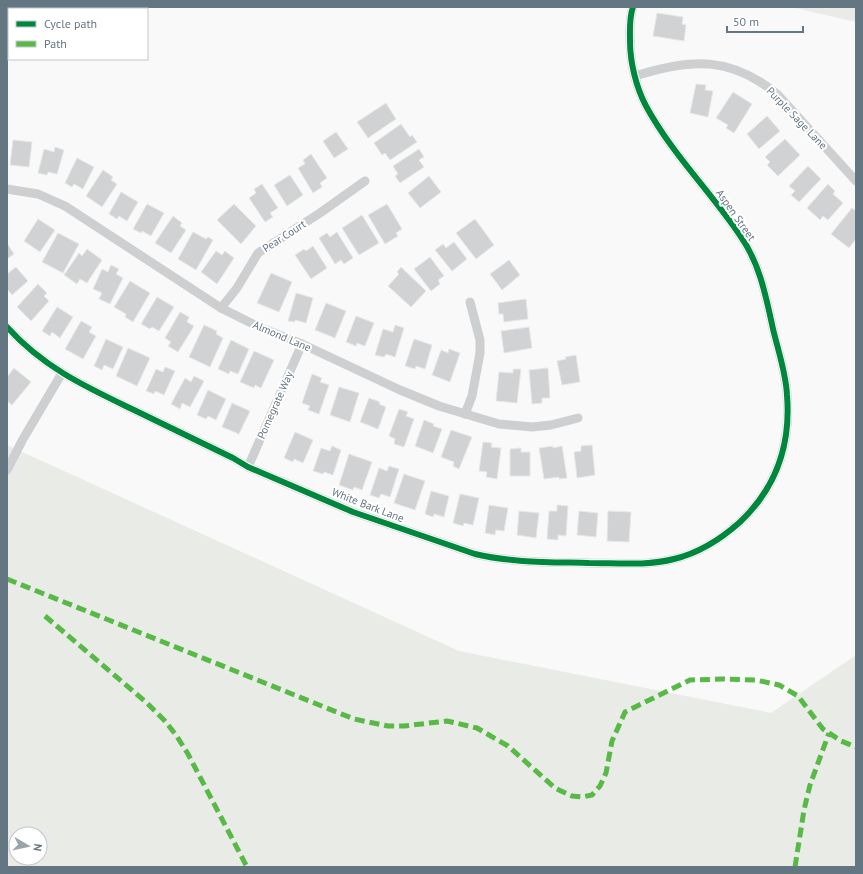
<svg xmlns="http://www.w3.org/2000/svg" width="863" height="874" font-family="'PT Sans',sans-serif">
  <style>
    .green { fill: #e8ebe6; fill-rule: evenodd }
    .building { fill: #d0d2d3; stroke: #e8e8e8 }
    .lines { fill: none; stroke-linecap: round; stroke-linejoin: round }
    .minor { stroke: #cecfd0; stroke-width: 9 }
    .quiet { stroke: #58b947; stroke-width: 5; stroke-dasharray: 10 5; stroke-linecap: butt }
    .cycleway-casing { stroke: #fff; stroke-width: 8 }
    .cycleway { stroke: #00873e; stroke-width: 6 }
    .labels { text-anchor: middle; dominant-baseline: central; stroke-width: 4; stroke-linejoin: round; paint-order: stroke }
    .street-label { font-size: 11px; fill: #657683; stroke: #fff }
  </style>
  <rect width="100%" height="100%" fill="#f9f9f9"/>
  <g class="green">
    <path d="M791,7H856V22Z"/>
    <path d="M7,445L459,651L771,713L856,655V867H7ZM16,834H40V858H16Z"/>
  </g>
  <g class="building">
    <path d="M657,13L683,17L682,24L686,25L684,41L653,36Z"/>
    <path d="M696,84L706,85L705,90L713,91L708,117L690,113Z"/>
    <path d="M733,92L752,104L734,133L726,128L728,125L716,118Z"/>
    <path d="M386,103L396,119L368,138L357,122Z"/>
    <path d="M767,116L780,131L759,149L747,134Z"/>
    <path d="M401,124L410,137L412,135L417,142L390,160L385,153L382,155L374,143Z"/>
    <path d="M336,132L348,149L334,158L323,141Z"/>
    <path d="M785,139L800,155L778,176L767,165L770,162L765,157Z"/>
    <path d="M13,140L32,142L29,167L10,165Z"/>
    <path d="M55,147L64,150L57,174L48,172L47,175L38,173L44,149L54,152Z"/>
    <path d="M419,149L424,157L419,160L424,167L400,183L395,176L398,174L393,166Z"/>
    <path d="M311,154L327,178L320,183L322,187L313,193L298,168L305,164L303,160Z"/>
    <path d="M77,158L94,167L83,189L74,184L72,187L65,183Z"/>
    <path d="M808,166L821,179L799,202L791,195L795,191L789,186Z"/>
    <path d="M103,170L113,177L111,180L117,184L102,207L86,196Z"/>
    <path d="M290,175L303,195L287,206L274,185Z"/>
    <path d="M429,176L441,192L420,208L408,193Z"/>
    <path d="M262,184L278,208L270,213L273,217L265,222L249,198L256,193L254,189Z"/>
    <path d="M828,184L835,191L833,194L843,203L828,220L823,216L820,220L807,208Z"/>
    <path d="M121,192L138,202L127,221L119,216L117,219L109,214Z"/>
    <path d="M147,204L164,213L151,236L142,231L141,233L133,229Z"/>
    <path d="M234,204L256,226L241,244L217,220Z"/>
    <path d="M387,204L402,229L396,233L398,236L385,244L368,215Z"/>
    <path d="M852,208L856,211V239L849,248L831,234Z"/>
    <path d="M362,215L379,243L359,255L342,228Z"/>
    <path d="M173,216L182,223L180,226L186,230L171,253L155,243Z"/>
    <path d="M38,219L55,230L40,252L24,241Z"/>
    <path d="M475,219L494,245L476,259L456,233Z"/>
    <path d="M193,232L206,239L208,237L213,240L196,270L178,259Z"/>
    <path d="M337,232L353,258L344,264L341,260L335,264L319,238L327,233L330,237Z"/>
    <path d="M58,233L79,244L63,273L42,262Z"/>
    <path d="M454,242L467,259L452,271L435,250L443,244L446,248Z"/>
    <path d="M7,243L14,254L7,259Z"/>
    <path d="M313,246L327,268L311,279L295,255L304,249L306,251Z"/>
    <path d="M87,249L102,260L87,283L80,279L77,284L64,275L79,253L82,256Z"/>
    <path d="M216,251L222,255L225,251L234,258L217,284L201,272Z"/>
    <path d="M430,257L444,276L438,280L440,284L431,291L414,269Z"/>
    <path d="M509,260L520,275L502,290L490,274Z"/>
    <path d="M111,265L119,269L116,274L123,278L110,304L99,299L102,293L93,289L102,269L108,272Z"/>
    <path d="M16,267L28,281L12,295L7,289V274Z"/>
    <path d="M401,267L426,291L411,307L388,286L399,274L397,272Z"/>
    <path d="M271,273L292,282L279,312L257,303Z"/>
    <path d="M130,281L150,293L133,322L125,317L126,314L114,307Z"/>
    <path d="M38,284L47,293L44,296L49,301L31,321L17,307Z"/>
    <path d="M296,293L313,298L306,323L295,320V322L288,321Z"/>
    <path d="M157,297L174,307L159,331L152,327L150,329L141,324Z"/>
    <path d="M526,299L528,319L504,322L503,314H499L498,303Z"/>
    <path d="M326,303L346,311L335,338L315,330Z"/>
    <path d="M57,307L73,317L60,338L52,332L50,336L42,331Z"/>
    <path d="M180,312L189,317L187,322L194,326L178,352L168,346L171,342L165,338Z"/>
    <path d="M356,316L374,323L365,346L357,343L356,346L346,342Z"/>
    <path d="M81,321L92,327L89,332L96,336L83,359L65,349Z"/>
    <path d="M204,325L217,331L216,334L223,338L210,367L189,357Z"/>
    <path d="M395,325L404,328L395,357L386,354L384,357L375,355L383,329L393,332Z"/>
    <path d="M529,327L532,348L504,353L501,331Z"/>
    <path d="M106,339L123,347L113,369L104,365L102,370L94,366Z"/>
    <path d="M414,339L432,345L425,369L416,366L415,369L405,366Z"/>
    <path d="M231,340L249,349L238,374L230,371L229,374L218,369Z"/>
    <path d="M128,348L150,358L137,386L116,376Z"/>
    <path d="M449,349L460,353L450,382L432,375L441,350L448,353Z"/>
    <path d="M254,351L274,360L261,388L255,385L254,388L240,382Z"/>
    <path d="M576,355L580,382L562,385L557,361L566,359L565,357Z"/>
    <path d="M165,367L175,371L164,395L155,391L154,394L146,391L156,369L163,372Z"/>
    <path d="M14,368L31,382L12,405L7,401V377Z"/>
    <path d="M548,368L550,398H542V403L532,404L529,370Z"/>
    <path d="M513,369H521L517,403L496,401L499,372L513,373Z"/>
    <path d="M312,374L322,378L320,382L329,385L319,414L308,410L310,406L302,403Z"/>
    <path d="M194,376L204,381L190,407L182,403L180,409L171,404L185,378L191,382Z"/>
    <path d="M339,387L359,393L350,422L330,415Z"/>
    <path d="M208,390L226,399L216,420L208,416L206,419L197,415Z"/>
    <path d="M369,398L380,402L379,404L386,407L378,429L360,422Z"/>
    <path d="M232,403L250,411L239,434L222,427Z"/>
    <path d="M399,409L408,412L406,416L414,419L404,447L394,444L395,439L389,436Z"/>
    <path d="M424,420L434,424L433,426L442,429L433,453L415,446Z"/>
    <path d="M451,430L472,437L459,469L453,466L454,462L441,457Z"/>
    <path d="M295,432L313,440L303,463L294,459L293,462L284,458Z"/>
    <path d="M483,442L492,443L491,447L501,448L497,479L486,477L487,472L479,471Z"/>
    <path d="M592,445L595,475L577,478L574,452L581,451V446Z"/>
    <path d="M332,446L341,450L333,475L324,472L323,474L313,471L321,448L330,451Z"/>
    <path d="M553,446V448L562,446L567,478L559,479V477L544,479L539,448Z"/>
    <path d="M521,448V452H530V476H510V449Z"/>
    <path d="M349,454L372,462L362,490L354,487L353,490L339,485Z"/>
    <path d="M389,466L399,469L390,497L381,494L379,498L370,495L379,468L387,471Z"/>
    <path d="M404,474L425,481L415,510L394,503Z"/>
    <path d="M431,491L449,496L444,517L434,514L433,517L425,514Z"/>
    <path d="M460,494L479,498L473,525L464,523L463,526L453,523Z"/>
    <path d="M489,505L508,508L504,531L496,530L495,535L485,533Z"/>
    <path d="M557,505L568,506L566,536L558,535V540L547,539L549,511H557Z"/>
    <path d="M519,511L539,513L536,538L517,535Z"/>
    <path d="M579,511L598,513L596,537L577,535Z"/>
    <path d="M608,511L631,512L629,542L607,541Z"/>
  </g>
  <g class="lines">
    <g class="minor">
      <path d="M635,76C691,58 731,56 778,95L856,181"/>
      <path d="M7,189L38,194L65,206L221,308L261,328L302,344L400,390L439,406L499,424L532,427L551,425L578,418"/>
      <path d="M221,308L237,288L258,253L320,213L365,181"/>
      <path d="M7,327C44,368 86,387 134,410C167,426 200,442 233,458L248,467L353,512L475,554C513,563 551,562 589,563C617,563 647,566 674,559C699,553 721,539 740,522C777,487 791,445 787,395C786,373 778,350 773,329C766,297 760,264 741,237C711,192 672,154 646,106C636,87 630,62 630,41C630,29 629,18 633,7"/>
      <path d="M465,414L472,396L480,353V340L470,302"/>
      <path d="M248,467L302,344"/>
      <path d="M7,470L23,439L62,373"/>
    </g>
    <g class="quiet">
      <path d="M7,579L354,719L388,726H404L447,721L477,728L508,746L555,788L572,796L582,797L592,795L600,786L606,773L612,741L625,712L690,680L722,679L756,680L779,685L798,696L823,729L841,741L856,747"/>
      <path d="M45,616L147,703L165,721L176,735L188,754L247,867"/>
      <path d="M795,867L804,810L810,785L829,733"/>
    </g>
    <g class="cycleway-casing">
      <path id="cycleway" d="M7,327C44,368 86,387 134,410C167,426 200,442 233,458L248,467L353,512L475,554C513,563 551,562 589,563C617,563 647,566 674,559C699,553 721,539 740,522C777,487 791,445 787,395C786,373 778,350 773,329C766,297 760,264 741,237C711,192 672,154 646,106C636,87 630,62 630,41C630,29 629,18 633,7"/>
    </g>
    <use href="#cycleway" class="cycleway"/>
  </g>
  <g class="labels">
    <g class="street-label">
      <text transform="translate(797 118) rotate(46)">Purple Sage Lane</text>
      <text transform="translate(736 215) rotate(55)">Aspen Street</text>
      <text transform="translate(284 236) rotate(-33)">Pear Court</text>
      <text transform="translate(282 336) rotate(23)">Almond Lane</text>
      <text transform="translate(275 405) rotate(-66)">Pomegrate Way</text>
      <text transform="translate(368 505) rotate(21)">White Bark Lane</text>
    </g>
  </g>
  <rect width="863" height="874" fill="none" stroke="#657683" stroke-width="16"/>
  <rect x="8" y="8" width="140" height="52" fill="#ffffff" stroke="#c1c8cd"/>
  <rect x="16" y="21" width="20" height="6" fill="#00873e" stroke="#c1c8cd"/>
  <text x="44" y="28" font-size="12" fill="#657683">Cycle path</text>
  <rect x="16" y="41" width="20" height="6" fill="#58b947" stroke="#c1c8cd"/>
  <text x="44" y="48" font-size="12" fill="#657683">Path</text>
  <g transform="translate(28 846) rotate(99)"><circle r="19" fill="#ffffff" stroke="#c1c8cd"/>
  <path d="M0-3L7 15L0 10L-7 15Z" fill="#99a4ac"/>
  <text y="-6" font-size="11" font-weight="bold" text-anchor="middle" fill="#657683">N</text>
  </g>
  <path d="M727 26v6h76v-6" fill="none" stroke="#657683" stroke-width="2"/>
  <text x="733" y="26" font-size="12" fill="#657683" stroke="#ffffff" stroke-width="3" paint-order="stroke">50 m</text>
</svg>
